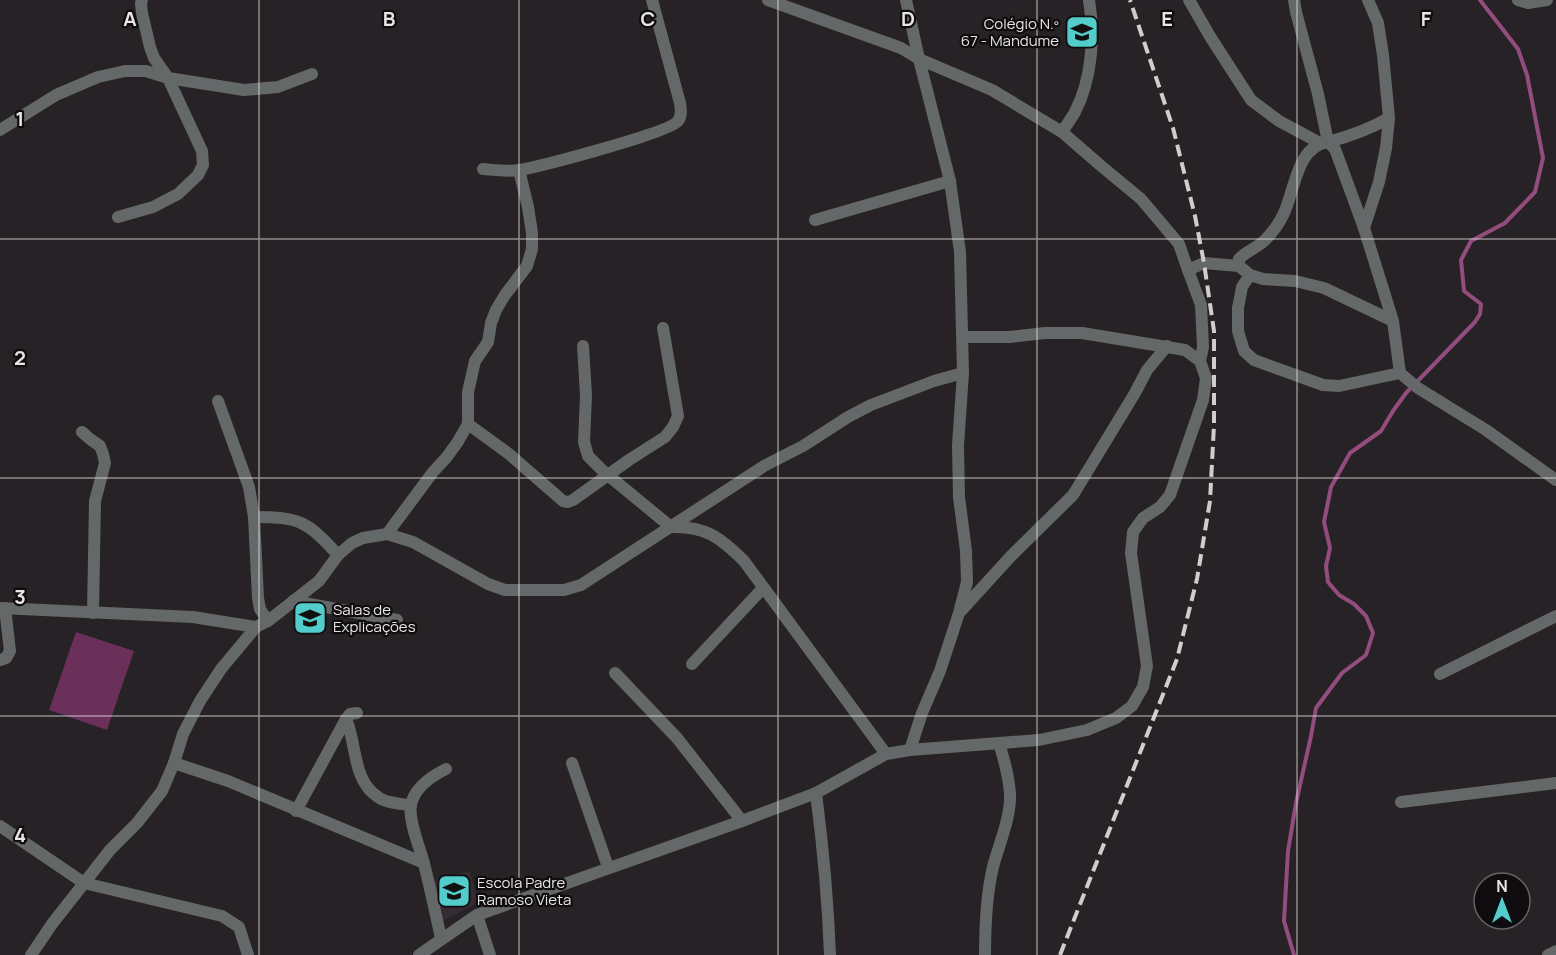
<svg xmlns="http://www.w3.org/2000/svg" width="1556" height="955" font-family="Manrope,sans-serif">
  <style>
    .built { fill: #352b32 }
    .green { fill: #6a3059 }
    .lines { fill: none; stroke-linecap: round; stroke-linejoin: round }
    .stream { stroke: #934c7e; stroke-width: 4 }
    .street { stroke: #656868; stroke-width: 12 }
    .rail { stroke: #d1cdcf; stroke-width: 4; stroke-dasharray: 12 6; stroke-linecap: butt }
    .grid { fill: none; stroke: #e8e5e7; stroke-width: 1.5; stroke-opacity: 0.55 }
    .labels { text-anchor: middle; dominant-baseline: central; stroke-width: 4.5; stroke-linejoin: round; paint-order: stroke }
    .poi-label { font-size: 15px; fill: #e8e5e7; stroke: #0e0c0e; text-anchor: start }
    .grid-label { font-size: 20px; text-anchor: middle; font-weight: bold; fill: #e8e5e7; stroke: #0e0c0e; stroke-width: 4.5; stroke-linejoin: round; paint-order: stroke }
  </style>
  <rect width="100%" height="100%" fill="#272225"/>
  <path class="built" d="M470,871L478,903L442,921L431,881Z"/>
  <path class="green" d="M76,632L134,651L107,730L49,710Z"/>
  <g class="lines">
    <path class="stream" d="M1294,955L1284,921L1288,851L1296,803L1311,736L1316,708L1342,673L1366,655L1373,633L1366,616L1354,604L1339,595L1328,582L1326,566L1330,548L1324,522L1331,487L1350,453L1381,431L1393,411L1406,393L1475,322L1480,314L1481,304L1464,291L1461,260L1471,241L1505,223L1535,192L1543,158L1527,75L1518,49L1480,0"/>
    <g class="street">
      <path d="M768,0L901,48L919,59L992,90L1062,132L1100,165L1141,199L1179,244L1188,270L1204,263L1239,266"/>
      <path d="M906,0L919,59L950,181L960,252L963,373L958,445L959,497L966,551L967,582L959,613L940,671L922,713L910,750"/>
      <path d="M1189,0L1211,38L1251,100L1279,121L1320,143"/>
      <path d="M1294,0L1296,12L1318,94L1328,142C1351,136 1368,130 1389,118"/>
      <path d="M1518,0L1528,3L1547,0"/>
      <path d="M0,130L56,95L98,77L125,71H146L168,78L244,90L278,87L312,74"/>
      <path d="M1062,132C1066,126 1071,119 1075,112C1092,79 1095,36 1089,0"/>
      <path d="M483,169C495,170 508,172 520,170C541,166 669,133 678,121C682,116 681,109 680,103L652,0"/>
      <path d="M118,217L153,207L178,194L198,175L203,165L202,151L168,78L154,58L150,47L142,13L141,3L142,0"/>
      <path d="M815,220L950,181"/>
      <path d="M1364,228L1379,182L1386,148L1389,118L1383,55L1378,23L1368,0"/>
      <path d="M1250,275L1242,287L1238,308V331L1244,351L1254,360L1323,385L1339,386L1400,373"/>
      <path d="M1393,321L1324,288L1295,281L1263,279L1250,275L1239,266V259C1248,250 1257,248 1265,240C1272,233 1280,222 1284,213C1295,189 1297,146 1328,142L1335,149L1364,228L1393,321L1400,373L1418,388L1486,430L1556,480"/>
      <path d="M963,337H1010L1045,333H1082L1185,350L1200,361"/>
      <path d="M583,346L586,395L584,442L588,456L603,471L671,527C705,526 720,537 744,561L886,754"/>
      <path d="M218,401L249,487L254,517L258,598L260,609L268,621"/>
      <path d="M468,424L509,454L563,501L568,502L573,500L629,460L665,437L673,427L678,416L663,328"/>
      <path d="M82,432L90,439L100,446L103,454L105,463L95,501L93,613"/>
      <path d="M254,517C300,517 307,521 338,555"/>
      <path d="M387,534L433,472L446,458L457,443L468,424V392L475,361L488,342L491,323L496,310L505,295L527,266L532,249V233L528,207L519,170"/>
      <path d="M293,601L397,620"/>
      <path d="M0,608L193,617L256,627"/>
      <path d="M960,612L1011,556L1073,495L1135,393L1147,370L1167,346"/>
      <path d="M0,660L6,658L10,651L5,608"/>
      <path d="M692,664L763,588"/>
      <path d="M615,673L677,738L742,821"/>
      <path d="M1440,674L1556,616"/>
      <path d="M346,719C357,744 352,780 378,797C386,803 400,804 411,805"/>
      <path d="M174,763L228,781L424,863"/>
      <path d="M572,763L608,867"/>
      <path d="M816,793C823,847 828,901 830,955"/>
      <path d="M1401,802L1556,783"/>
      <path d="M296,811L346,719L350,714L357,713"/>
      <path d="M0,826L84,883L222,916L239,927L248,955"/>
      <path d="M477,915L490,955"/>
      <path d="M441,938C435,912 430,886 423,860C419,846 408,819 411,805C414,788 432,776 446,769"/>
      <path d="M31,955L52,924L110,850L137,823L162,791L174,763L183,734L200,701L221,669L256,627L268,621L319,581L338,555L352,543L363,538L387,534L413,542L488,584L505,590H564L581,585L764,466L803,446L848,417L871,405L934,381L963,373"/>
      <path d="M419,955L477,915L742,821L816,793L886,754L910,750L1039,740L1087,730L1116,718L1132,706L1143,687L1147,666L1131,553L1133,532L1143,518L1160,507L1170,495L1203,400L1206,378L1200,361L1203,347L1201,305L1188,270"/>
      <path d="M985,955C985,925 986,896 993,867C999,844 1011,817 1010,794C1009,777 1004,759 999,743"/>
      <path d="M1548,955L1556,951"/>
    </g>
    <path class="rail" d="M1060,955L1177,659L1197,579L1210,501L1214,425V331L1204,263L1195,216L1173,128L1130,0"/>
  </g>
  <path class="grid" d="M259,0V955M519,0V955M778,0V955M1037,0V955M1297,0V955M0,239H1556M0,478H1556M0,716H1556"/>
  <defs>
    <g id="school-square" transform="scale(1.725)"><rect x="-9" y="-9" width="18" height="18" rx="4" fill="#52cdcc" stroke="#0e0c0e"/><path d="M0-5L7-2L0 1L-7-2ZM-4 1L0 2.5L4 1V4Q0 6-4 4Z" fill="#111"/></g>
  </defs>
  <g fill-rule="evenodd">
    <use href="#school-square" x="1082" y="32"/>
    <use href="#school-square" x="310" y="618"/>
    <use href="#school-square" x="454" y="891"/>
  </g>
  <g class="labels">
    <g class="poi-label">
      <text x="1059" y="23" text-anchor="end">Colégio N.º<tspan x="1059" dy="17">67 - Mandume</tspan></text>
      <text x="333" y="609">Salas de<tspan x="333" dy="17">Explicações</tspan></text>
      <text x="477" y="882">Escola Padre<tspan x="477" dy="17">Ramoso Vieta</tspan></text>
    </g>
  </g>
  <g class="grid-label">
    <text x="130" y="26">A</text>
    <text x="389" y="26">B</text>
    <text x="648" y="26">C</text>
    <text x="908" y="26">D</text>
    <text x="1167" y="26">E</text>
    <text x="1426" y="26">F</text>
    <text x="20" y="126">1</text>
    <text x="20" y="365">2</text>
    <text x="20" y="604">3</text>
    <text x="20" y="842">4</text>
  </g>
  <g transform="translate(1502 901)"><circle r="28" fill="#0e0c0e" stroke="#656365" stroke-width="1.5"/>
  <path d="M0-4.5L10 22L0 15L-10 22Z" fill="#52cdcc"/>
  <text y="-9" font-size="16" font-weight="bold" text-anchor="middle" fill="#e8e5e7">N</text>
  </g>
</svg>
